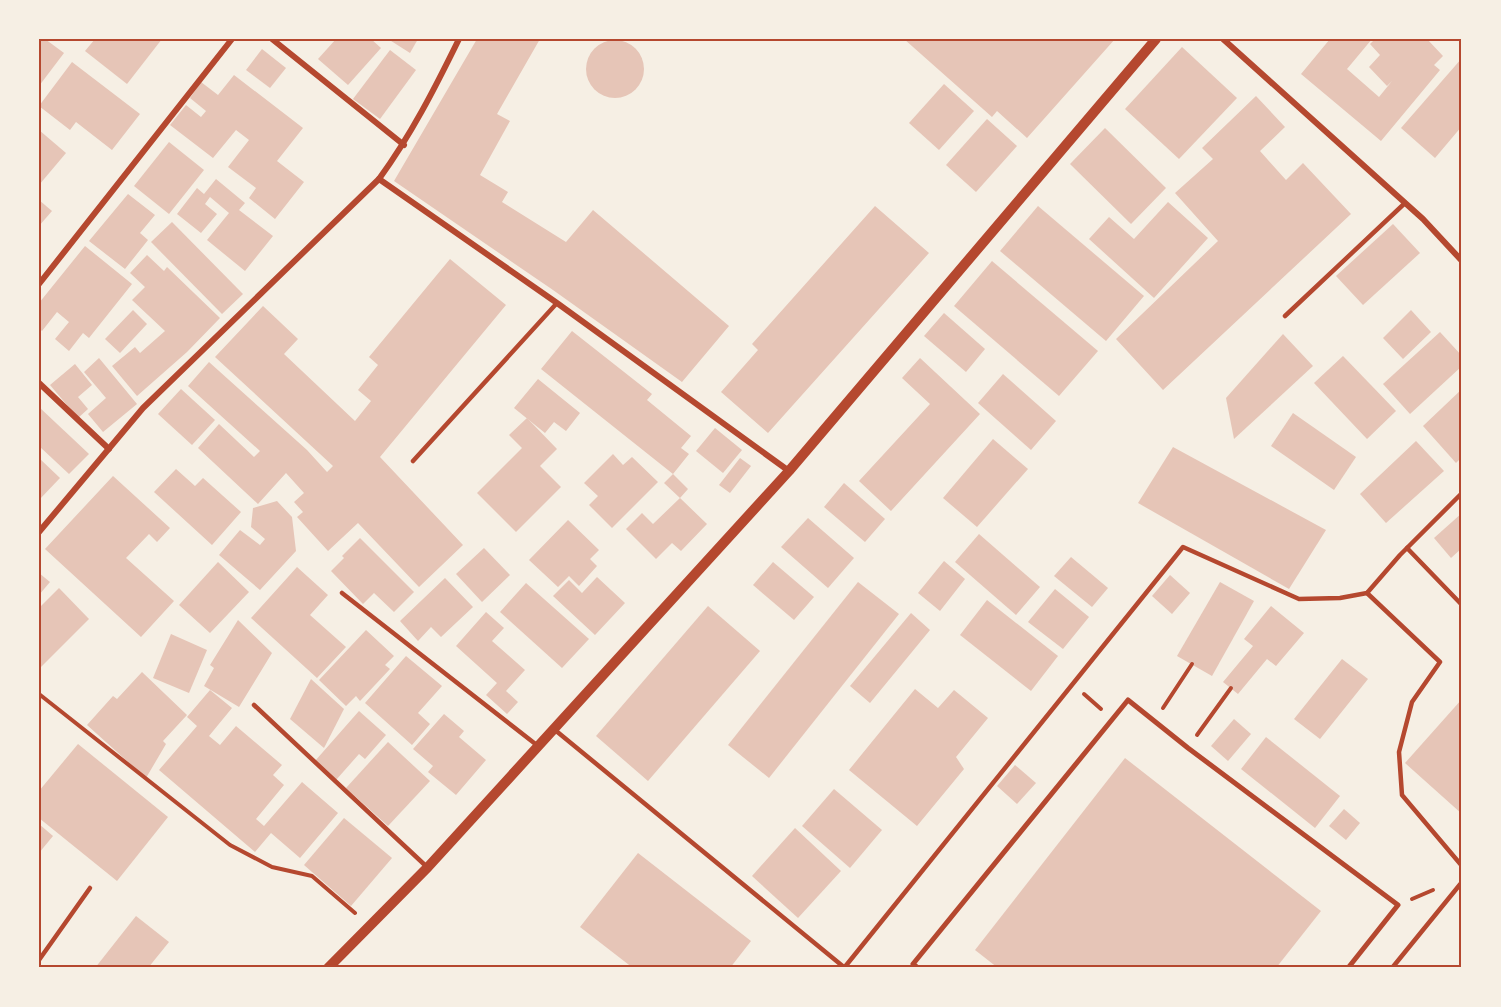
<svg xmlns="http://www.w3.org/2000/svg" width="1501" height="1007" font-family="'Titillium Web',sans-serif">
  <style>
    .building { fill: #e6c5b7 }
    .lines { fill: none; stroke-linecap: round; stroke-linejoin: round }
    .path { stroke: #b5482f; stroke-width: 4 }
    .service { stroke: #b5482f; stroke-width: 4.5 }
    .pedestrian { stroke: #b5482f; stroke-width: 5 }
    .minor { stroke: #b5482f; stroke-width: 6 }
    .tertiary { stroke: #b5482f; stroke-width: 10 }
    .neatline { fill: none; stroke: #b5482f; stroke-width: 2 }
  </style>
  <rect width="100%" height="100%" fill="#f6efe4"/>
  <g class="building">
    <path d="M39,39H45L64,53L39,86Z"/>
    <path d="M95,39H162L127,84L85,51Z"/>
    <path d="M336,39H371L381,48L348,85L318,59Z"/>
    <path d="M388,39H418L410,53Z"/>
    <path d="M477,39H540L497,114L510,121L480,175L508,192L502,202L566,242L593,210L729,326L682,382L553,290L394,181Z"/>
    <path d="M904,39H1115L1027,138L997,111L992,117Z"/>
    <path d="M1330,39H1372L1347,69L1379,97L1392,81L1387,86L1369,67L1380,55L1370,44L1375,39H1427L1443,56L1434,65L1440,70L1381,141L1301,74Z"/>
    <circle cx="615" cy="69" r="29"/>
    <path d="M1182,47L1237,98L1179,159L1125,109Z"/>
    <path d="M262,49L286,68L270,88L246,70Z"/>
    <path d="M390,50L416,70L380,119L353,99Z"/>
    <path d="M1462,58V126L1435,158L1401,128Z"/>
    <path d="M72,62L140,114L112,150L76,122L70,130L39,106Z"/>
    <path d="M234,75L303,128L277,161L304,182L275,219L249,198L256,188L228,167L249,140L236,130L213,158L170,125L186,105L201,117L206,111L190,98L201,82L218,95Z"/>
    <path d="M944,84L974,111L939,150L909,123Z"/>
    <path d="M1256,96L1285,127L1260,151L1286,180L1303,163L1351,214L1163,390L1116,339L1218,241L1175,193L1213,159L1202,148Z"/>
    <path d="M987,119L1017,146L976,192L946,165Z"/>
    <path d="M1105,128L1166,188L1131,224L1070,164Z"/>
    <path d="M39,130L66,153L39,185Z"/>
    <path d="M169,142L204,170L169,214L134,186Z"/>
    <path d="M216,179L245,203L239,210L273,236L245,271L207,240L229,213L210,197L205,204L217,214L201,233L177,214L197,188L204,194Z"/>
    <path d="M128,194L155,215L140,233L148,240L125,269L89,241Z"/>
    <path d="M39,200L52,211L39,226Z"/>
    <path d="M1168,202L1208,238L1154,298L1089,239L1109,217L1134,239Z"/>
    <path d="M875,206L929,253L768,433L721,392L758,350L752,344Z"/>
    <path d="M1038,206L1144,296L1106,341L1000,251Z"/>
    <path d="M172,222L243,294L222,314L151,242Z"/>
    <path d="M1393,224L1420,253L1363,305L1336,276Z"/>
    <path d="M85,246L132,284L89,338L83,333L69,351L55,339L69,322L57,312L42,331L39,328V303Z"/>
    <path d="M147,255L164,271L167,267L220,318L187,352L137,396L112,366L135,347L140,353L165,331L132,300L145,287L130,273Z"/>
    <path d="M450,259L506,305L380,457L463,545L419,587L358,523L328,551L297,517L303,512L294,502L304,493L286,473L258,504L198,448L219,424L254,457L260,451L188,386L209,362L307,450L327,472L333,466L215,357L263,306L298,339L284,354L355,421L371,401L358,390L378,365L369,357Z"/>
    <path d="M992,261L1098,351L1059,396L954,306Z"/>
    <path d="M133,310L147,324L120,353L105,339Z"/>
    <path d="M1411,310L1431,332L1403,359L1383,338Z"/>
    <path d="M944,313L985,349L966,372L924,336Z"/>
    <path d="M572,331L652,394L647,400L691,436L681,448L689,454L673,474L541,369Z"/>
    <path d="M1440,332L1462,356V366L1410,414L1383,384Z"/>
    <path d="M1283,334L1313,366L1234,439L1226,398Z"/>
    <path d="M1343,356L1396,411L1367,439L1314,383Z"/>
    <path d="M99,358L137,404L103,432L88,414L106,398L84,372Z"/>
    <path d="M920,358L980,414L891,511L859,481L930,404L902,378Z"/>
    <path d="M75,364L92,385L78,397L88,409L78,418L50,385Z"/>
    <path d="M1003,374L1056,421L1031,450L978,403Z"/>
    <path d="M538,379L580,413L566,431L554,422L545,433L514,408Z"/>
    <path d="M181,389L215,420L192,445L158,414Z"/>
    <path d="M1462,389V457L1456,463L1423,426Z"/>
    <path d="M39,407L89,454L69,474L39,446Z"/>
    <path d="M1293,413L1356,457L1334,490L1271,446Z"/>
    <path d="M527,418L557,449L540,466L561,487L516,532L477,493L522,448L509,435Z"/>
    <path d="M715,428L742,450L723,473L696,451Z"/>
    <path d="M993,439L1028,469L977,527L943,498Z"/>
    <path d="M1416,441L1444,471L1386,523L1360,494Z"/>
    <path d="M1173,447L1326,530L1289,589L1138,503Z"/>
    <path d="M613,454L623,465L632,457L658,482L612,528L589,505L598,496L584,483Z"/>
    <path d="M39,458L60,478L39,500Z"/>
    <path d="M740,458L751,466L730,493L719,485Z"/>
    <path d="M176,469L195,486L203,478L241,512L212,545L154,492Z"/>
    <path d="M673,474L688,489L680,498L707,524L681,551L672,543L656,559L626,529L642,513L653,524L680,498L664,483Z"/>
    <path d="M113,476L170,528L157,542L149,534L126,558L174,601L141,637L45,549Z"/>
    <path d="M844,483L885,519L865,542L824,507Z"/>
    <path d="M277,501L292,517L296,551L260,590L219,555L240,530L260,545L265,539L251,527L253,508Z"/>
    <path d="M1462,513V548L1451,558L1434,538Z"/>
    <path d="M808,518L854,558L828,588L781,547Z"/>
    <path d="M568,520L599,550L590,559L597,566L579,586L569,576L558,587L529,560Z"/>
    <path d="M979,534L1040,587L1016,615L955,562Z"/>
    <path d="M360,538L414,592L394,612L374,593L363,604L331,571L344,558L342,556Z"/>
    <path d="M484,548L510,575L482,602L456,574Z"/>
    <path d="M1071,557L1108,588L1092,607L1054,576Z"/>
    <path d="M944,561L965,579L940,611L918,593Z"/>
    <path d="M218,562L249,592L210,633L179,605Z"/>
    <path d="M773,562L814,597L794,620L753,585Z"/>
    <path d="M297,567L328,595L310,615L346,647L317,678L251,618Z"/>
    <path d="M39,573L50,582L39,595Z"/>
    <path d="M1170,575L1190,593L1172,614L1152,596Z"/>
    <path d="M597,577L625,603L595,635L553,596L569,580L582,593Z"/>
    <path d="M445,578L473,607L441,637L431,627L418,641L400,621Z"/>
    <path d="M858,582L899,614L769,778L728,745Z"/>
    <path d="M1220,582L1254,601L1212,676L1177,656Z"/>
    <path d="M526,583L589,639L562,668L500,612Z"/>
    <path d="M59,588L89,619L39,669V608Z"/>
    <path d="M1055,589L1089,617L1063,649L1028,622Z"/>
    <path d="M987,600L1058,656L1031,691L960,635Z"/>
    <path d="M708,606L760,651L648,781L596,736Z"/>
    <path d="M1271,606L1304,633L1276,666L1267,659L1238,694L1223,682L1253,646L1244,639Z"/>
    <path d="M486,612L504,628L492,641L525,670L506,691L518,702L507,714L486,695L497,683L456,646Z"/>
    <path d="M911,613L930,630L870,703L850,686Z"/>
    <path d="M238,620L272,653L239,707L204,686L214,668L210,665Z"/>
    <path d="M366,630L394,656L385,665L390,669L360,701L356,696L346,706L319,680Z"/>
    <path d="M171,634L207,650L189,693L153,678Z"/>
    <path d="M406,656L442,686L418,713L430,724L412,745L365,703Z"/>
    <path d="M1342,659L1368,679L1320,739L1294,719Z"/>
    <path d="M142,672L187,715L163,741L166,744L146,778L87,725L113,696L117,699Z"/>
    <path d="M311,679L344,709L324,748L290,719Z"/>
    <path d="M915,689L938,708L954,690L988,718L956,757L964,769L917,826L849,770Z"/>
    <path d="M210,690L232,708L209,736L220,745L236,726L282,765L273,775L284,785L256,819L264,826L302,782L338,813L300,858L271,833L255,852L159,770L197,726L187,717Z"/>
    <path d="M1462,699V814L1405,763Z"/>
    <path d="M359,711L386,735L365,759L359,754L336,780L315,761Z"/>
    <path d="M444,714L464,731L459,737L486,760L456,795L428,772L433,766L413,749Z"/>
    <path d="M1234,719L1251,734L1228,761L1211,746Z"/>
    <path d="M1266,737L1340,796L1315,828L1241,769Z"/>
    <path d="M388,742L430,781L388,826L346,788Z"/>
    <path d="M78,744L168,817L117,881L39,818V791Z"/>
    <path d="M1125,758L1321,911L1276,968H998L975,950Z"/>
    <path d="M1015,765L1036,783L1017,804L997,786Z"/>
    <path d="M834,789L882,830L850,868L802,826Z"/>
    <path d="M1344,809L1360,823L1346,840L1329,826Z"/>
    <path d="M344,818L392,858L351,906L304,865Z"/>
    <path d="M39,824L53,836L39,853Z"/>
    <path d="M795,828L841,871L798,918L752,876Z"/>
    <path d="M638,853L751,941L730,968H633L580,927Z"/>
    <path d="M136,916L169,942L148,968H95Z"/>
  </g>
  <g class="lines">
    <g class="path">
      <path d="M39,694L230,845L272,867L312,876L355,913"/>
      <path d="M1084,694L1101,709"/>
      <path d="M1163,708L1192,664"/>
      <path d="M1197,735L1231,688"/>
      <path d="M1412,899L1433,890"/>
    </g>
    <g class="service">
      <path d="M1285,316L1405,203"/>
      <path d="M413,461L557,303"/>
      <path d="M1407,548L1462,605"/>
      <path d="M342,593L538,746"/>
      <path d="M1367,593L1440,662L1412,702L1399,752L1402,795L1462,866"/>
      <path d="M254,705L427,867"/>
      <path d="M555,730L845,968"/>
      <path d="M39,960L90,888"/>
      <path d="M844,968L1183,547L1299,599L1340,598L1367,593L1400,555L1462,493"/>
      <path d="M1392,968L1462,882"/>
    </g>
    <path class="pedestrian" d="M918,968L913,964L1128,700L1188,748L1398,905L1348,968"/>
    <g class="minor">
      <path d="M272,39L404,145"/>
      <path d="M1223,39L1423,219L1462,261"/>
      <path d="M379,179L557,303L789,471"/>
      <path d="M39,284L232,39"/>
      <path d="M39,383L109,449"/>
      <path d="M39,532L143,408L379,179C411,135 435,88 459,39"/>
    </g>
    <path class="tertiary" d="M328,968L428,867L789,471L1156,39"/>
  </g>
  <rect width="1501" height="1007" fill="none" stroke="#f6efe4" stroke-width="81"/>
  <rect x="40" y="40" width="1420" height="926" class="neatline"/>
</svg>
